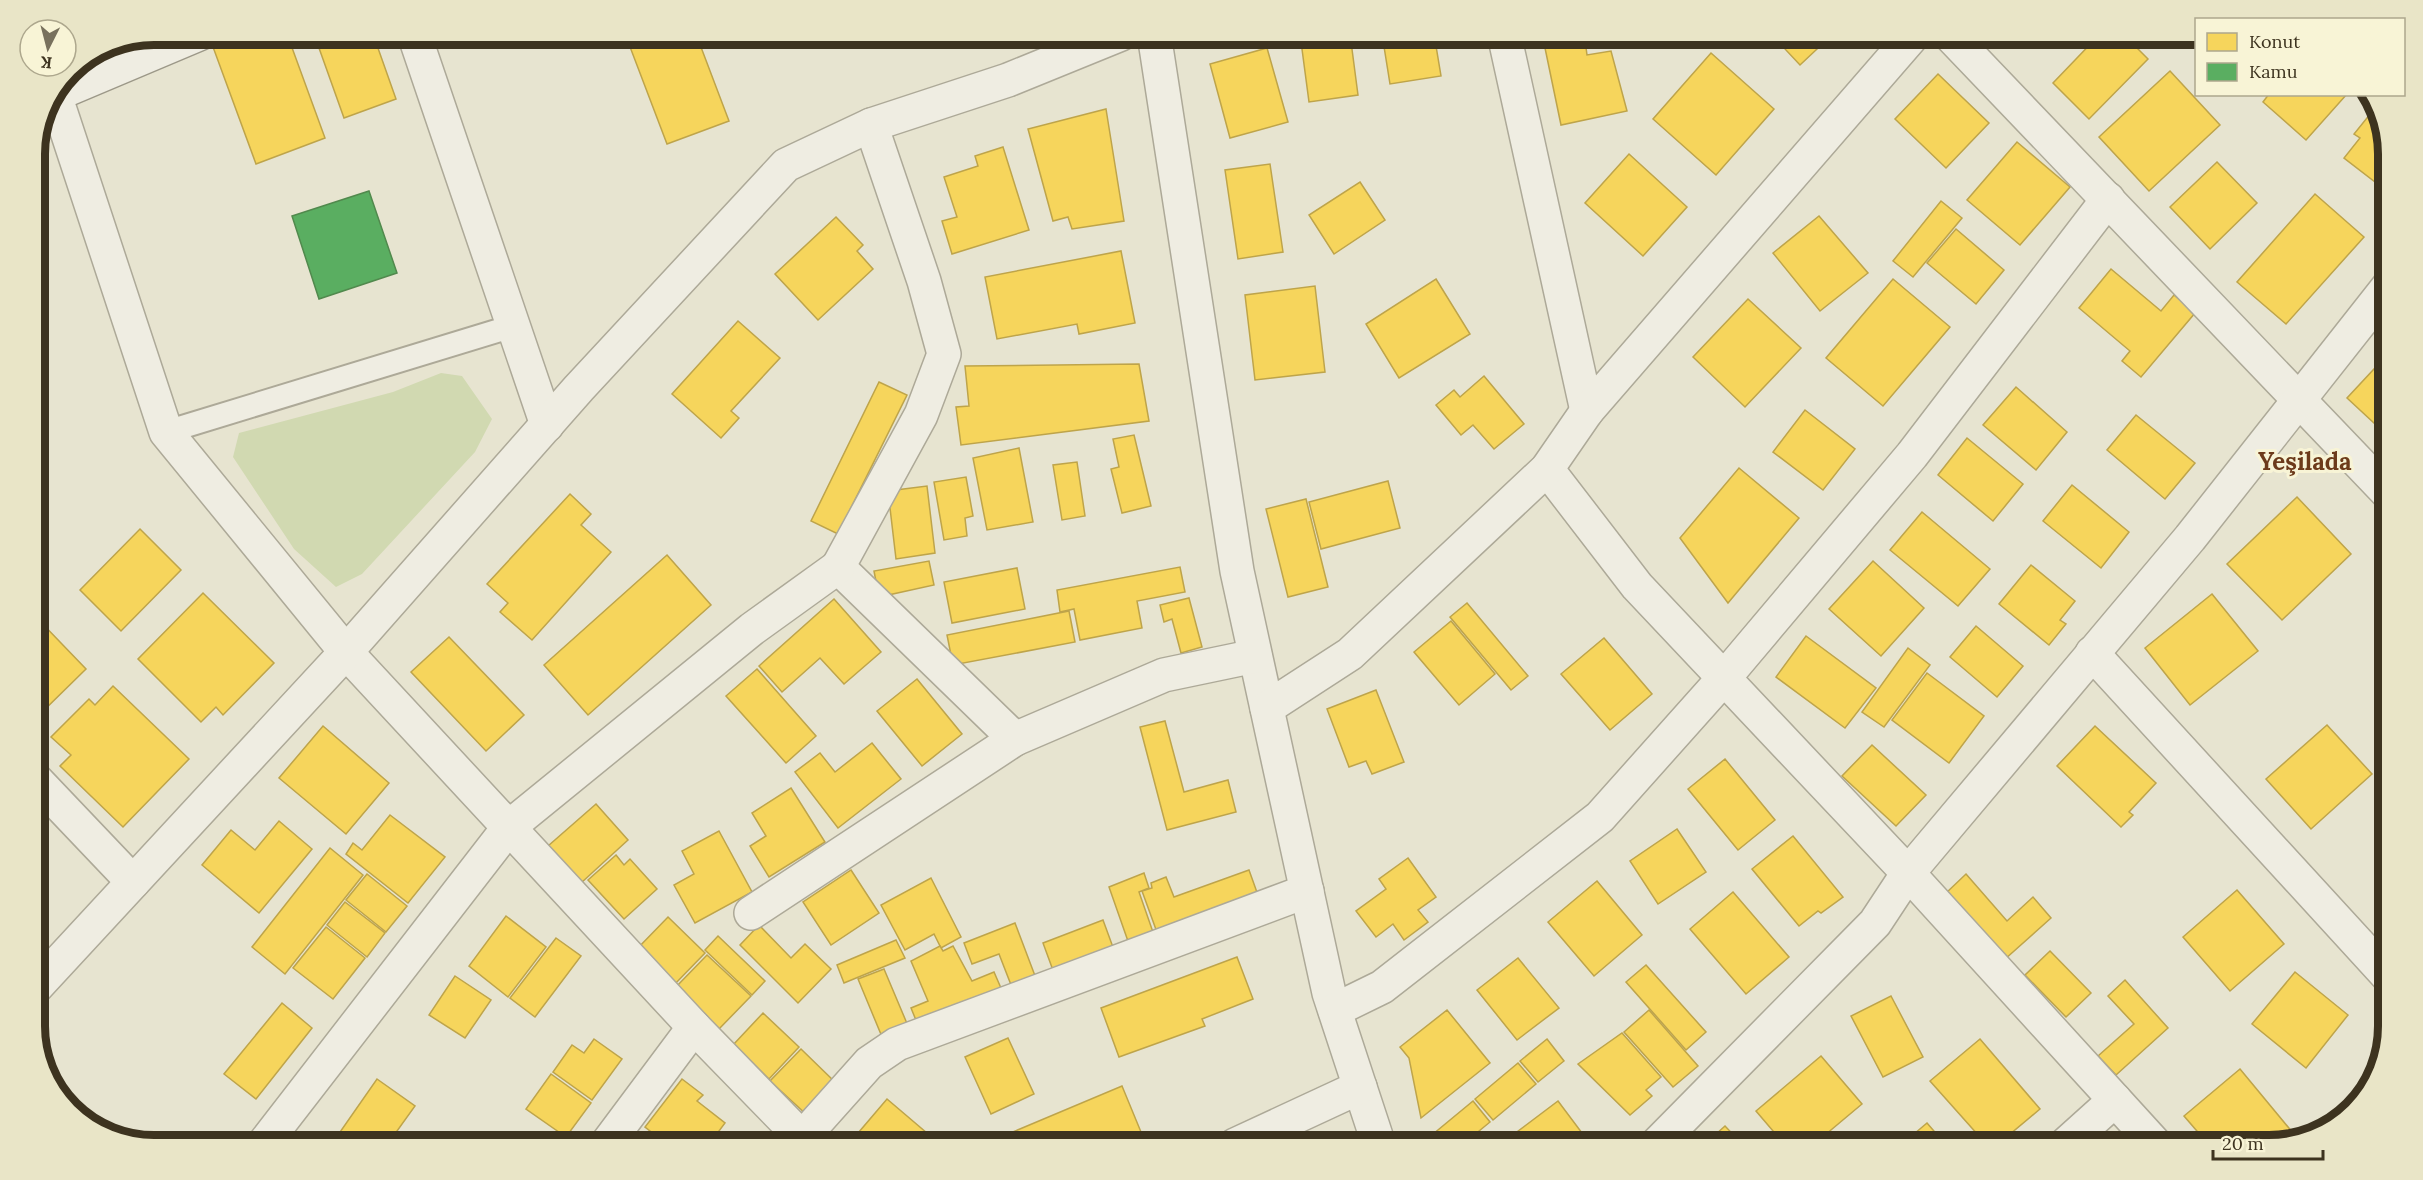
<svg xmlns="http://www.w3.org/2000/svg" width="2423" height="1180" font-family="Lora,serif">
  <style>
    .green { fill: #d1d9b1 }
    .homes { fill: #f6d55c; stroke: #bea44a; stroke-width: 1.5 }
    .public { fill: #5aae61; stroke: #51894d; stroke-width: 1.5 }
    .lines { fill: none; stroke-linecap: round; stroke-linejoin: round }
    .service-casing { stroke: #ada998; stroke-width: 26 }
    .minor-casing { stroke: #ada998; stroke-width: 36 }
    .secondary-casing { stroke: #9c9888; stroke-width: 36 }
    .service { stroke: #efede2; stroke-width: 22 }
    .minor { stroke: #efede2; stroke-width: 33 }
    .secondary { stroke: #efede2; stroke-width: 33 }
    .labels { text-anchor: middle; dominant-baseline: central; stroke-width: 6; stroke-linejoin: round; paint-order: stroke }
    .district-label { font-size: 24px; font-weight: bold; fill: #6d3b1b; stroke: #f8f4d6 }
    .rim { fill: none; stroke: #3d331f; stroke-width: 8 }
  </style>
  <rect width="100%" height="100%" fill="#e7e4d0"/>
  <path class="green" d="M441,373L462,376L492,419L475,452L362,574L336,587L294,549L233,457L239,433L393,392Z"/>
  <g class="homes">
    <path d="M247,34H287L325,138L256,164L213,47Z"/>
    <path d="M314,34H373L396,99L344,118Z"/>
    <path d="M470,34H491L473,42Z"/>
    <path d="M640,34H696L729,121L667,144L627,39Z"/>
    <path d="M1300,34H1350L1358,95L1309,102Z"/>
    <path d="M1382,34H1434L1441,76L1390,84Z"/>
    <path d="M1771,34H1833L1800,65Z"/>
    <path d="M2010,34H2025L2018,42Z"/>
    <path d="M2100,34H2123L2148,59L2089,119L2053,83Z"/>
    <path d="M1585,40L1587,55L1611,51L1627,111L1561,125L1545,48Z"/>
    <path d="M1267,48L1288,122L1230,138L1210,64Z"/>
    <path d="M1711,53L1774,109L1716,175L1653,119Z"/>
    <path d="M2170,71L2220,125L2149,191L2099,137Z"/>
    <path d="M1938,74L1989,123L1946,168L1895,119Z"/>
    <path d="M2269,94H2347L2306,140L2263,102Z"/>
    <path d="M2375,108L2388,147V192L2344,158L2360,138L2354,134Z"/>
    <path d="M1106,109L1124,221L1072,229L1068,217L1053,221L1028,129Z"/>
    <path d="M2017,142L2070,187L2020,245L1967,200Z"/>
    <path d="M1003,147L1029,230L952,254L942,221L957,217L944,177L978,166L975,156Z"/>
    <path d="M1629,154L1687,207L1643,256L1585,203Z"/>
    <path d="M2217,162L2257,203L2210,249L2170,207Z"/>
    <path d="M1270,164L1283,252L1238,259L1225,170Z"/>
    <path d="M1360,182L1385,220L1334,254L1309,215Z"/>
    <path d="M2315,194L2364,237L2286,324L2237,282Z"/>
    <path d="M1941,201L1962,218L1913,277L1893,261Z"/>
    <path d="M1819,216L1868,273L1820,311L1773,253Z"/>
    <path d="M836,217L863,245L857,251L873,269L818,320L775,274Z"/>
    <path d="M1956,229L2004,270L1976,304L1927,263Z"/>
    <path d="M1121,251L1135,323L1079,334L1077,324L997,339L985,277Z"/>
    <path d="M2111,269L2161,311L2174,295L2195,313L2141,377L2122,361L2130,351L2079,308Z"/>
    <path d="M1436,279L1470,334L1399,378L1366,324Z"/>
    <path d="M1893,279L1950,327L1883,406L1826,358Z"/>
    <path d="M1315,286L1325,372L1255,380L1245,295Z"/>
    <path d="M1748,299L1801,348L1745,407L1693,357Z"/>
    <path d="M738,321L780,358L731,411L739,418L721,438L672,394Z"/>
    <path d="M2388,354V436L2347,398Z"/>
    <path d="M1139,364L1149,421L961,445L956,407L969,406L965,366Z"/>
    <path d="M1484,376L1524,424L1494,449L1473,425L1461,435L1436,405L1454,390L1460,397Z"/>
    <path d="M879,382L907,395L838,534L811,521Z"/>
    <path d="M2016,387L2067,432L2036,470L1983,425Z"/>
    <path d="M1805,410L1855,449L1823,490L1773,452Z"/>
    <path d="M2136,415L2195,463L2165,499L2107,450Z"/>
    <path d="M1134,435L1151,506L1122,513L1111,469L1119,467L1113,439Z"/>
    <path d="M1967,438L2023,484L1993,521L1938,475Z"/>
    <path d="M1019,448L1033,522L987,530L973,458Z"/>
    <path d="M1077,462L1085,516L1062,520L1053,465Z"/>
    <path d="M1739,468L1799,518L1728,603L1680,538Z"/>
    <path d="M966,477L973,516L965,518L967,536L944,540L934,482Z"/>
    <path d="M35,479L44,519L35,521Z"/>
    <path d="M1388,481L1400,528L1321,549L1309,502Z"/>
    <path d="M2072,485L2129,532L2101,568L2043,521Z"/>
    <path d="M927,486L935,553L896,559L888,491Z"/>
    <path d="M570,494L591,514L581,525L611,552L532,640L500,612L508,603L487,584Z"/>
    <path d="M2297,497L2351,554L2282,620L2227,564Z"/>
    <path d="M1306,499L1328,587L1288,597L1266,509Z"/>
    <path d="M1922,512L1990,569L1958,606L1890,550Z"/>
    <path d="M140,529L181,570L121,631L80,590Z"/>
    <path d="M667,555L711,605L588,715L544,665Z"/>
    <path d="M929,561L934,585L879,597L874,571Z"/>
    <path d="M1873,561L1924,608L1881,656L1829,609Z"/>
    <path d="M2031,565L2075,601L2060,620L2066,624L2049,645L1999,604Z"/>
    <path d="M1180,567L1185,592L1137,601L1142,628L1080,640L1074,609L1060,612L1057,590Z"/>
    <path d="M1017,568L1025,609L952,623L944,582Z"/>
    <path d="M203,593L274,663L223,715L216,707L201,722L138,659Z"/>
    <path d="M2212,594L2258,651L2190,705L2145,648Z"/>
    <path d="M1189,598L1202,647L1181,653L1172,619L1164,622L1160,605Z"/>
    <path d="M834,599L881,652L844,684L820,658L782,692L759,666Z"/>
    <path d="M1467,603L1528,676L1511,690L1450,617Z"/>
    <path d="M1069,611L1075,642L953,665L947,635Z"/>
    <path d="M35,616L86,669L37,717L35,714Z"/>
    <path d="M1451,621L1495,674L1459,705L1414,652Z"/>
    <path d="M1976,626L2023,666L1997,697L1950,657Z"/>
    <path d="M1806,636L1876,688L1845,728L1776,677Z"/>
    <path d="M449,637L524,715L486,751L411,672Z"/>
    <path d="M1604,638L1652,694L1610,730L1561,674Z"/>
    <path d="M1908,648L1930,665L1884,727L1862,712Z"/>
    <path d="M757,669L816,736L786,763L726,696Z"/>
    <path d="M1927,673L1984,716L1949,763L1892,720Z"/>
    <path d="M917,679L962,734L922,766L877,711Z"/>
    <path d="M113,686L189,759L123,827L60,766L71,755L51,737L89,699L95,705Z"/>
    <path d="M1376,690L1404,762L1372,774L1366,761L1349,767L1327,709Z"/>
    <path d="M1165,721L1184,792L1228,780L1236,812L1167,830L1140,727Z"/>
    <path d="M2327,725L2372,774L2311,829L2266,779Z"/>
    <path d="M323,726L389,783L346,834L279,778Z"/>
    <path d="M2095,726L2156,783L2129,812L2133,815L2121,827L2057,766Z"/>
    <path d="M872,743L901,779L838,828L795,772L820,753L835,772Z"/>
    <path d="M1872,745L1926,795L1896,826L1842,776Z"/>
    <path d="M1725,759L1775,820L1738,850L1688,789Z"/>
    <path d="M791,788L825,842L769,877L750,846L766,836L752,813Z"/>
    <path d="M596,804L628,840L581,883L548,846Z"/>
    <path d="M390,815L445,857L408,903L346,854L353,843L362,850Z"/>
    <path d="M279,821L312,849L259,913L202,865L231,830L255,850Z"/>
    <path d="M1677,829L1706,872L1658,904L1630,861Z"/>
    <path d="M719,831L752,892L695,923L674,885L694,874L682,851Z"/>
    <path d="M1793,836L1843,897L1821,913L1818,911L1799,926L1752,869Z"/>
    <path d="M330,848L363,875L285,974L252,947Z"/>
    <path d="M616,855L624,865L630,859L657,889L624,919L588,880Z"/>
    <path d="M1408,858L1436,897L1418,910L1428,922L1404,940L1393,924L1376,937L1356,911L1386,889L1379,879Z"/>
    <path d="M851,870L879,913L831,945L803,902Z"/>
    <path d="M1249,870L1259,898L1158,935L1142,891L1152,888L1151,883L1166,877L1174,897Z"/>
    <path d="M1144,873L1149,888L1139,892L1154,935L1129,944L1109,887Z"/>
    <path d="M367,874L407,906L386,932L346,900Z"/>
    <path d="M1966,874L2007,921L2033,897L2051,918L2004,960L1945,894Z"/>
    <path d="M931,878L961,937L941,948L934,934L905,950L881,905Z"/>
    <path d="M1597,881L1642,935L1594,976L1548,922Z"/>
    <path d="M2237,890L2284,944L2230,991L2183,937Z"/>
    <path d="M1733,892L1789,957L1746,994L1690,929Z"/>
    <path d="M345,902L385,933L367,957L327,925Z"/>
    <path d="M506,916L546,947L508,997L469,966Z"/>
    <path d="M668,917L705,953L673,986L636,950Z"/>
    <path d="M1103,920L1114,950L1054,973L1043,943Z"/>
    <path d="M1015,923L1037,981L1013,990L999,954L972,964L964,943Z"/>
    <path d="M759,925L791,958L805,944L831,969L798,1003L740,945Z"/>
    <path d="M326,927L365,958L333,999L293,968Z"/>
    <path d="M718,936L765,981L752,995L705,950Z"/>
    <path d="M556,938L581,956L535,1017L510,998Z"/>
    <path d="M896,940L905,958L844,983L837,965Z"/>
    <path d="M940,946L943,951L953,946L972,981L994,972L1004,995L920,1030L911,1008L928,1001L911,961Z"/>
    <path d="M2050,951L2091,993L2066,1017L2025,975Z"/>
    <path d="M707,955L751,996L719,1029L675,988Z"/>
    <path d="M1237,957L1253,999L1202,1019L1205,1026L1119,1057L1101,1008Z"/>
    <path d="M1518,958L1559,1008L1517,1040L1477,990Z"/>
    <path d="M1646,965L1706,1032L1686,1050L1626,982Z"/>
    <path d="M884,969L911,1033L885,1044L858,979Z"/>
    <path d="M2295,972L2348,1015L2306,1068L2252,1024Z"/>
    <path d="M455,976L491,1000L465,1038L429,1015Z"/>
    <path d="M2125,980L2168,1028L2116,1075L2098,1056L2134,1024L2108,996Z"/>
    <path d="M1891,996L1923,1057L1883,1077L1851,1016Z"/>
    <path d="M282,1003L312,1028L256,1099L224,1074Z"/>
    <path d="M1447,1010L1490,1063L1421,1118L1409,1058L1400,1047Z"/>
    <path d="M1649,1010L1698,1066L1673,1087L1624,1032Z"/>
    <path d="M763,1013L799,1047L769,1079L733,1045Z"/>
    <path d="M1622,1033L1661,1077L1646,1090L1652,1096L1630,1115L1578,1064Z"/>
    <path d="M1008,1038L1034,1094L991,1114L965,1057Z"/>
    <path d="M594,1039L622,1059L592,1100L553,1072L572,1045L584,1053Z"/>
    <path d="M1547,1039L1564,1061L1538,1082L1520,1061Z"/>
    <path d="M1980,1039L2040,1109L1997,1145H1987L1930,1081Z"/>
    <path d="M801,1049L837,1084L807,1115L770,1081Z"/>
    <path d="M1821,1056L1862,1104L1813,1145H1785L1756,1111Z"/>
    <path d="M1518,1063L1536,1084L1493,1120L1475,1099Z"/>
    <path d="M2240,1069L2293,1133L2282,1142L2269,1145H2209L2184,1116Z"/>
    <path d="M551,1074L591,1103L566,1137L526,1109Z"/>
    <path d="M377,1079L415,1106L387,1145H331Z"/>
    <path d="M682,1079L703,1095L697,1101L725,1123L713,1139L722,1145H668L645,1127Z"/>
    <path d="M1122,1086L1141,1132L1109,1145H982Z"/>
    <path d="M887,1099L941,1145H861L853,1139Z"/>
    <path d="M1473,1101L1490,1122L1462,1145L1421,1144Z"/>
    <path d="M1558,1101L1591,1145H1514L1509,1138Z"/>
    <path d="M1927,1123L1946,1145H1901Z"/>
    <path d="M1725,1126L1743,1145H1704Z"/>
    <path d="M520,1132L539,1145H511Z"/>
  </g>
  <path class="public" d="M369,191L397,273L319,299L292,216Z"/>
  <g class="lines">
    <g class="service-casing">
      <path id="service" d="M166,432L513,326"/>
    </g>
    <g class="minor-casing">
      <g id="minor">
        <path d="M414,34L547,425"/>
        <path d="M1154,34L1237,571L1329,993L1379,1145"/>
        <path d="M1504,34L1587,411"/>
        <path d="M1949,34L2388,493"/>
        <path d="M54,92L166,432L346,652L694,1027L809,1145"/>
        <path d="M871,125L924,281L944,354L921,415L838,567L1015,739"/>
        <path d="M1547,469L1637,586L1908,873L2156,1145"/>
        <path d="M2092,653L2388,976"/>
        <path d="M1267,708L1350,654L1547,469L1587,411L1914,34"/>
        <path d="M35,779L133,882"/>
        <path d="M751,913L1015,739L1164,675L1255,656"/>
        <path d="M35,988L346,652L579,388L786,165L871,125L1008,80L1121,34"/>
        <path d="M1335,1010L1382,987L1600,817L1724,678L1912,455L2108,199"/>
        <path d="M802,1138L869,1063L897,1044L1307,891"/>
        <path d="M263,1145L509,827L752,629L838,567"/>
        <path d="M606,1145L694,1027"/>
        <path d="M1235,1145L1360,1087"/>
        <path d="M1656,1145L1875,923L1908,873L2190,538L2388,287"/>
        <path d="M2065,1145L2115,1100"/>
      </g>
    </g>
    <g class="secondary-casing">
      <path id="secondary" d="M52,96L199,34"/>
    </g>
    <use href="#service" class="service"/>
    <use href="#minor" class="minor"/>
    <use href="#secondary" class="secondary"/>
  </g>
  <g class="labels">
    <g class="district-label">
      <text x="2305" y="461">Yeşilada</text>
    </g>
  </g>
  <path d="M0 0H2423V1180H0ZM154 45H2269A109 109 0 0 1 2378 154V1026A109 109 0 0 1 2269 1135H154A109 109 0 0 1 45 1026V154A109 109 0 0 1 154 45Z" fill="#e9e5c7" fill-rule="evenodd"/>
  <path class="rim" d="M154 45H2269A109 109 0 0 1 2378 154V1026A109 109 0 0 1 2269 1135H154A109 109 0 0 1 45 1026V154A109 109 0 0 1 154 45Z"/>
  <rect x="2195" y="18" width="210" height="78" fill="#f8f4d6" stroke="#ada78d" stroke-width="1.5"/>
  <rect x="2207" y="33" width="30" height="18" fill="#f6d55c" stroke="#ada78d" stroke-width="1.5"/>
  <text x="2249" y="48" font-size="18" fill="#3d331f">Konut</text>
  <rect x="2207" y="63" width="30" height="18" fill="#5aae61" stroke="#ada78d" stroke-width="1.5"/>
  <text x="2249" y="78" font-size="18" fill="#3d331f">Kamu</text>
  <g transform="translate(48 48) rotate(186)"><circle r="28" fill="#f8f4d6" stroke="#ada78d" stroke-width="1.5"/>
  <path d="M0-4.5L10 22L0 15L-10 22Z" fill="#78715d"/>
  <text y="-9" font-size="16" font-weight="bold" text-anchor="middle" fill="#3d331f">K</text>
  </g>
  <path d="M2213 1150v9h110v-9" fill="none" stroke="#3d331f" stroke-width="3"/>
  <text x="2222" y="1150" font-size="18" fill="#3d331f" stroke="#f8f4d6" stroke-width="4.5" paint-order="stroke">20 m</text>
</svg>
